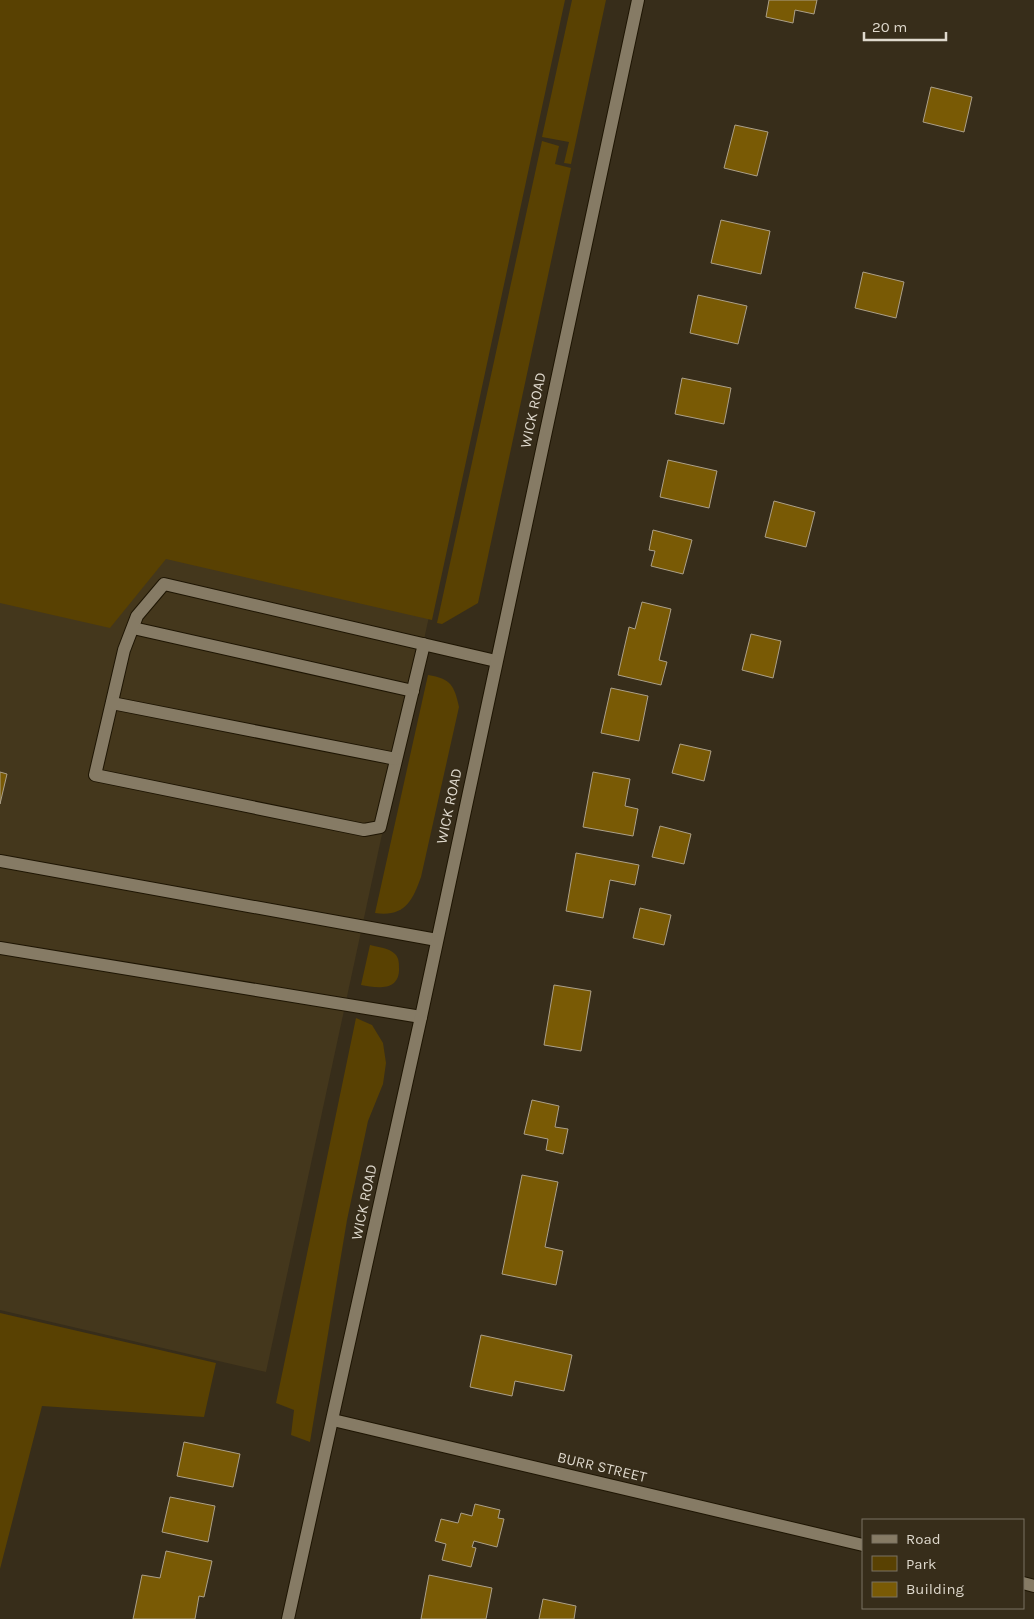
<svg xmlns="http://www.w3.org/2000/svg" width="1034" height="1619" font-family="Karla,sans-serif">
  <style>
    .built { fill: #44371c }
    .green { fill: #594102 }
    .building { fill: #795a05; stroke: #aca089 }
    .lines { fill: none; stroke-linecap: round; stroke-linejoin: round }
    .service-casing { stroke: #1e1503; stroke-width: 14 }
    .minor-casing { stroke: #1e1503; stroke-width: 14 }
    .tertiary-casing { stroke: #1e1503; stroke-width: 14 }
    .service { stroke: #867b65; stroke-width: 12 }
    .minor { stroke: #867b65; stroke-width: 12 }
    .tertiary { stroke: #867b65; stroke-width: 12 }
    .labels { text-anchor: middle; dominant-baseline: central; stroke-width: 4.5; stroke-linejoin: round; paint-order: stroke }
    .street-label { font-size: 15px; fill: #dfd9cd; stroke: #372d1a }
  </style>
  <rect width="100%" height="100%" fill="#372d1a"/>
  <path class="built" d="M0,0H562L266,1372L0,1310Z"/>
  <g class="green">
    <path d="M0,0H565L432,620L166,559L110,628L0,603Z"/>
    <path d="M572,0H606L571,164L564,163L569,142L542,137Z"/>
    <path d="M542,141L559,146L555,164L571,168L478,603L442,624L437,623Z"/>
    <path d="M428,675C451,679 454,685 459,707L421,877C412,902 404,917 375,913Z"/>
    <path d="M370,945C378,947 389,948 395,954C399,958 399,963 399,968C400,992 376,988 361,985Z"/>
    <path d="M356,1018L372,1025L383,1043L386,1063L383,1084L368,1121L347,1220L310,1442L291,1435L294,1410L276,1403Z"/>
    <path d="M0,1313L216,1363L204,1417L42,1406L0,1569Z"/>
  </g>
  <g class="building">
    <path d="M769,0H817L814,14L795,10L793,23L766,17Z"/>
    <path d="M931,87L972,97L964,132L923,122Z"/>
    <path d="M735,125L768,132L757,176L724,168Z"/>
    <path d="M721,220L770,231L761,274L711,263Z"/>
    <path d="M863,272L904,282L896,318L855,308Z"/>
    <path d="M698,295L747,306L738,344L690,333Z"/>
    <path d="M682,378L731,388L724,424L675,414Z"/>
    <path d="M668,460L717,471L709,508L660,497Z"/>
    <path d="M774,501L815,512L806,547L765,537Z"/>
    <path d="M653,530L692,540L683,574L651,566L655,551L649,550Z"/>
    <path d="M642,602L671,609L659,660L667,662L661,685L618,675L629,627L635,629Z"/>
    <path d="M751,634L781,641L773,678L742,670Z"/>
    <path d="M611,688L648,696L639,741L601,733Z"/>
    <path d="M680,744L711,751L704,781L672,773Z"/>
    <path d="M0,772L7,774L0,804Z"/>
    <path d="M593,772L630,779L625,806L638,809L633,836L583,827Z"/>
    <path d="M660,826L691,834L684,864L652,857Z"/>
    <path d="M576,853L639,865L635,885L610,880L603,918L566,911Z"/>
    <path d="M640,908L671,915L664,945L633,938Z"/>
    <path d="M554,985L591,991L581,1051L544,1045Z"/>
    <path d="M532,1100L559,1106L555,1127L568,1129L563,1154L546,1150L548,1139L524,1134Z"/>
    <path d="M522,1175L558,1182L545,1247L563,1251L556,1285L502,1274Z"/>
    <path d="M481,1335L572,1355L564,1391L515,1381L512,1396L470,1387Z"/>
    <path d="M184,1442L240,1454L233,1487L177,1476Z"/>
    <path d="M170,1497L215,1506L208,1542L162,1532Z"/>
    <path d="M475,1504L500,1510L498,1518L504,1519L497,1547L474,1541L472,1547L476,1548L471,1567L442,1560L446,1544L435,1541L441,1519L458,1523L461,1513L472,1516Z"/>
    <path d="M166,1551L212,1561L204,1597L199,1596L195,1619H133L142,1575L160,1578Z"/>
    <path d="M429,1575L492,1588L486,1619H421Z"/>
    <path d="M543,1599L576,1606L574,1619H539Z"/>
  </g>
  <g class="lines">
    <g class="service-casing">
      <g id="service">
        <path d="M133,628L413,691"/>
        <path d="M424,644L380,827L364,830L95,775L124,650L137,616L164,584L496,661"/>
        <path d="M112,703L396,759"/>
        <path d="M0,861L437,940"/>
        <path d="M0,948L421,1017"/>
      </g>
    </g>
    <g class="minor-casing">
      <g id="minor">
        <path d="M333,1420L863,1545"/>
        <path d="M1023,1583L1034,1586"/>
      </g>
    </g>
    <g class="tertiary-casing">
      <path id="tertiary" d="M288,1619L421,1017L638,0"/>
    </g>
    <use href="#service" class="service"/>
    <use href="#minor" class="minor"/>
    <use href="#tertiary" class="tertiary"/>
  </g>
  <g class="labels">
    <g class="street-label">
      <text transform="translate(533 410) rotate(-78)">WICK ROAD</text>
      <text transform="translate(449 806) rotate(-78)">WICK ROAD</text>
      <text transform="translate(364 1202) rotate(-78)">WICK ROAD</text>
      <text transform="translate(602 1467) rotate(13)">BURR STREET</text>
    </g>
  </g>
  <rect x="862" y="1519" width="162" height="90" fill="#372d1a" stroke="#7a7262"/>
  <rect x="872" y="1535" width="25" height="8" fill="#867b65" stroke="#7a7262"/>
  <text x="906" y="1544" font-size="15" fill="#dfd9cd">Road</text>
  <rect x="872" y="1556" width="25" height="15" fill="#594102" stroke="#7a7262"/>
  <text x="906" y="1569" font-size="15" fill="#dfd9cd">Park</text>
  <rect x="872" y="1582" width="25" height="15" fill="#795a05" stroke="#7a7262"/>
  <text x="906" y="1594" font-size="15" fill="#dfd9cd">Building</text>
  <path d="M864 32v8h82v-8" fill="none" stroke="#dfd9cd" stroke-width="2.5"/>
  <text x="872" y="32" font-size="15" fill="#dfd9cd" stroke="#372d1a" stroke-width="4" paint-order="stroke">20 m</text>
</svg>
